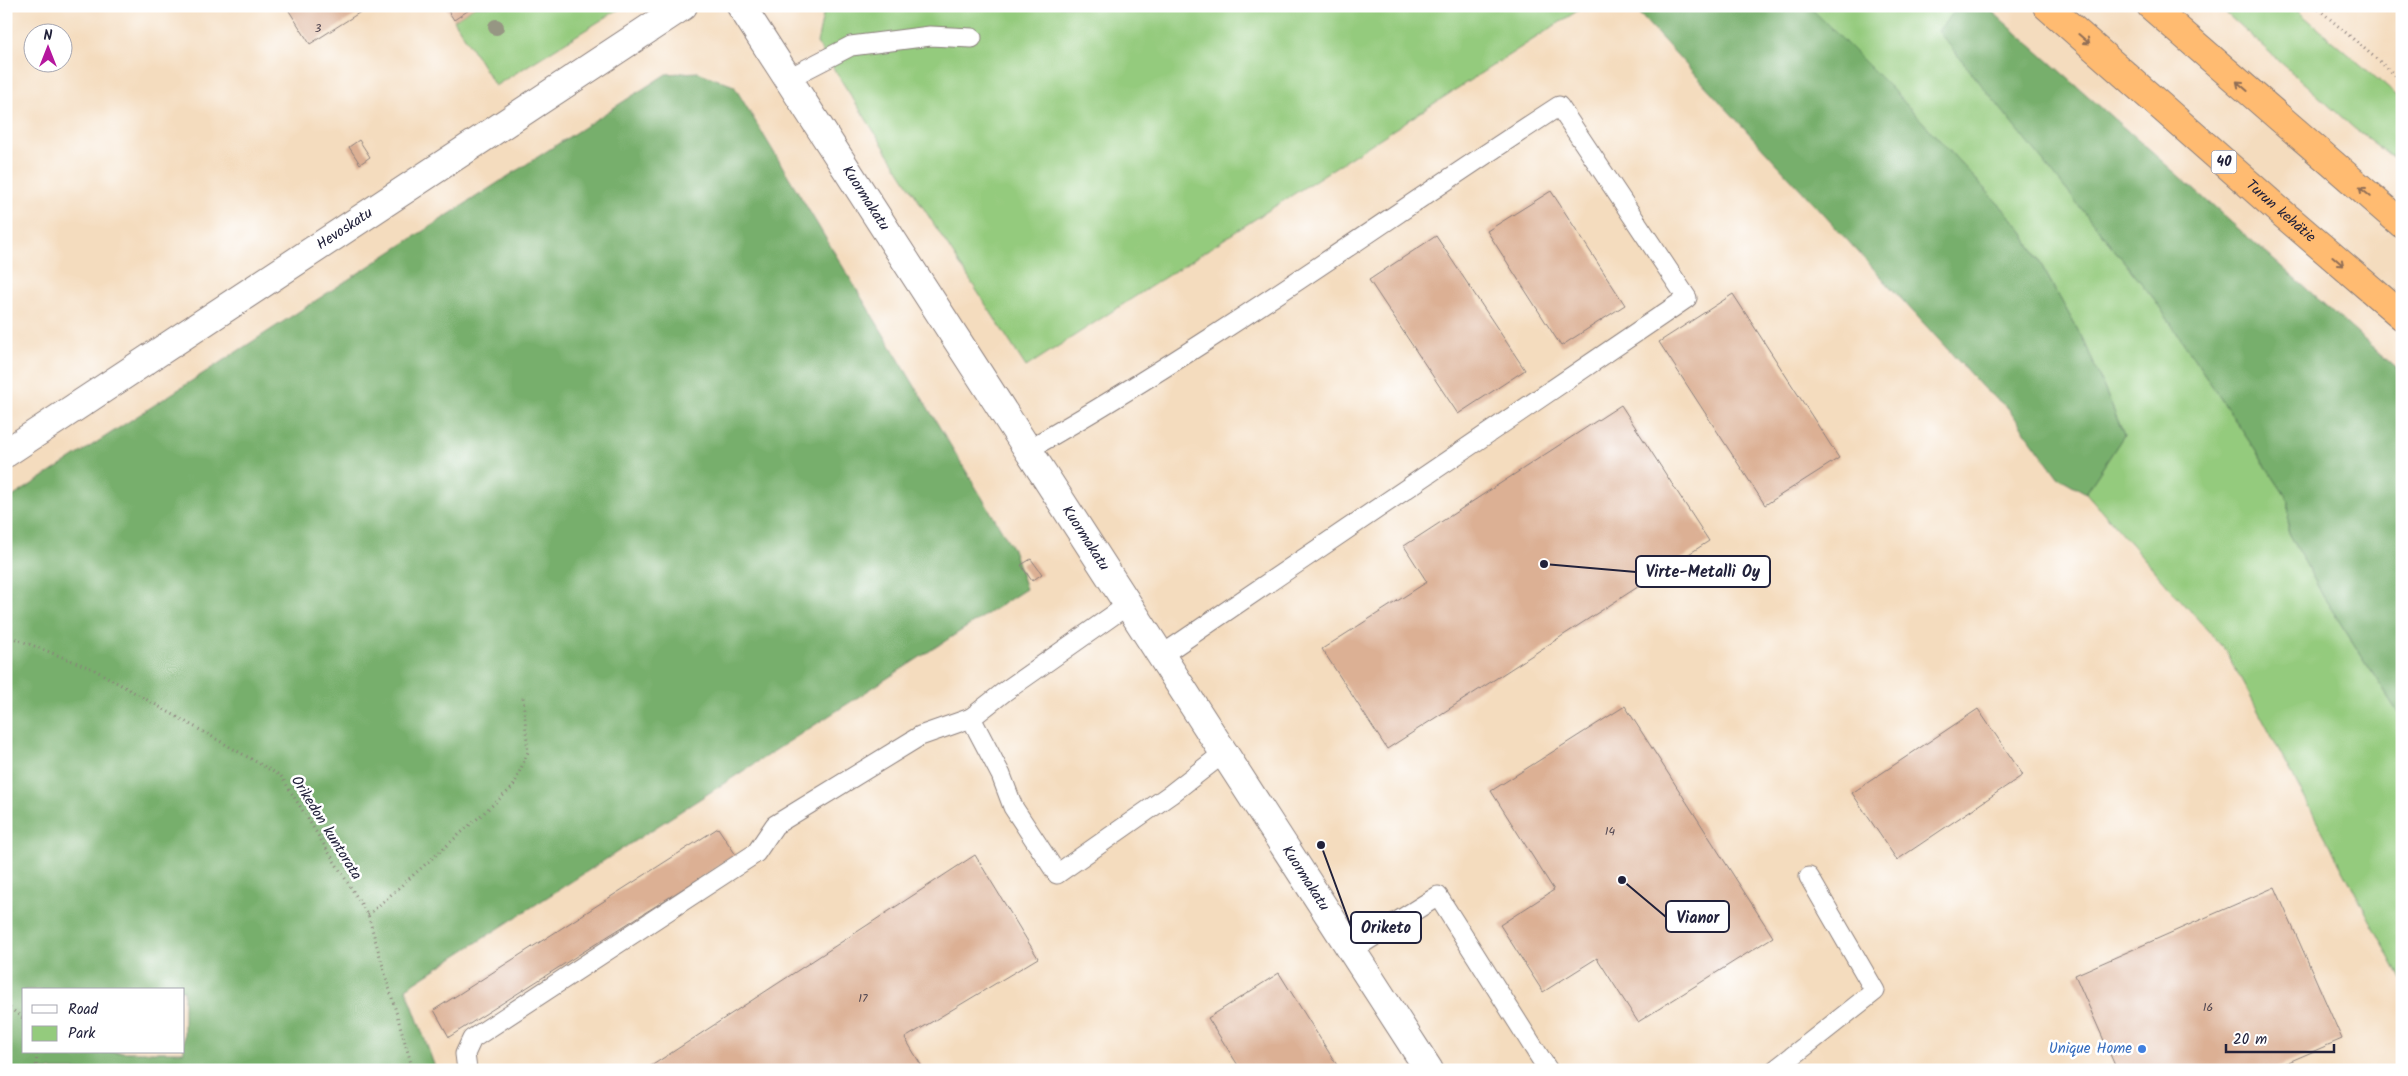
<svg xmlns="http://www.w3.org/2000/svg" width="2408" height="1076" font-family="Kalam,sans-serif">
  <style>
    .green { fill: #94cb7d; stroke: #5b765c }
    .forest { fill: #77af6c; stroke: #4c6854; fill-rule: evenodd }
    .building { fill: #dcb094 }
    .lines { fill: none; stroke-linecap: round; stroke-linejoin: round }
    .service-casing { stroke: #8b7f7c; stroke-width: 21 }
    .minor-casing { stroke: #8b7f7c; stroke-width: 30 }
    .tertiary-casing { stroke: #8b7f7c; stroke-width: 30 }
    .trunk-casing { stroke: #8b7f7c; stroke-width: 30 }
    .path { stroke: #8b7f7c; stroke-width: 3; stroke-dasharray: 1 4; stroke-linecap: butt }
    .service { stroke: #fff; stroke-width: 19 }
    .minor { stroke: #fff; stroke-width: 28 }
    .tertiary { stroke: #fff; stroke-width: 28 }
    .trunk { stroke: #ffbb71; stroke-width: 28 }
    .tree { fill: #969683 }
    .oneway { stroke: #906e56 }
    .shop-dot { fill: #3f7fe0; stroke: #fff; stroke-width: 2 }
    .labels { text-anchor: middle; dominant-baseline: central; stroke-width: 5; stroke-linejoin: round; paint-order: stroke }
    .number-label { font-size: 12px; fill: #504651 }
    .shield { fill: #fff; stroke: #646476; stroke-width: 1 }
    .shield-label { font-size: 14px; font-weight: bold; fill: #22223b }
    .street-label { font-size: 15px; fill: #22223b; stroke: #fff }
    .shop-label { font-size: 15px; fill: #366cbe; stroke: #fff; text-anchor: end }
    .leader { fill: none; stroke: #22223b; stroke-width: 2 }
    .callout-dot { fill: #22223b; stroke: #fff; stroke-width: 2 }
    .callout { fill: #fff; stroke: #22223b; stroke-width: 2 }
    .callout-label { font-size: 16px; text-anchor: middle; font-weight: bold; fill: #22223b }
  </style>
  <rect width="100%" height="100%" fill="#fff"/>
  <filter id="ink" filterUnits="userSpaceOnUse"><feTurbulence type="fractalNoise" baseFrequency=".02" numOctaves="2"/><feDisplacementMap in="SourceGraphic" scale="10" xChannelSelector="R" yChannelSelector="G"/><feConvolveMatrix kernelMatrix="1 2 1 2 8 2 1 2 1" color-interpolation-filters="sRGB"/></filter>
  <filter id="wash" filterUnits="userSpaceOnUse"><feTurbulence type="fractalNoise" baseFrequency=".0096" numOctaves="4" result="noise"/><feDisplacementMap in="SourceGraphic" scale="20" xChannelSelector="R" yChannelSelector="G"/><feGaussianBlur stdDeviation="1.12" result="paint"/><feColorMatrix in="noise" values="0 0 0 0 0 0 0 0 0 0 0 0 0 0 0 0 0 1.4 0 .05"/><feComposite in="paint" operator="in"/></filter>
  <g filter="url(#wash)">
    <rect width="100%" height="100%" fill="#f4dcbe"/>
    <g class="green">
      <path d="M475,6H624L495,86L454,20Z"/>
      <path d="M825,6H1585L1026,367L817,43Z"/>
      <path d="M1809,6H1959L1939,31L2155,300L2289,501L2288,531L2323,596L2402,719V980L2226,651L2086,493L2124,435L2085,343L2020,227L1892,89Z"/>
      <path d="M2218,6H2292L2402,100V164L2355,129Z"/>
    </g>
    <g class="forest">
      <path d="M1632,6H1809L1892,89L2020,227L2085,343L2124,435L2086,493L2058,477L2008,408L1985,390Z"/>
      <path d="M1959,6H1986L2402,373V719L2323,596L2288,531L2289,501L2155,300L1938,31Z"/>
      <path d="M698,72L734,86L1013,549L1026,589L406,988L436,1070H6V501L666,74ZM24,990H184V1052H24Z"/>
    </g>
    <g id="blocks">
      <g class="building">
        <path d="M286,6H359L362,11L310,44Z"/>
        <path d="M445,6H475L454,20Z"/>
        <path d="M359,140L370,157L360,164L349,147Z"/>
        <path d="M1551,191L1625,305L1561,346L1487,231Z"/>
        <path d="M1436,236L1525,370L1458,414L1369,280Z"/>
        <path d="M1733,294L1839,458L1765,505L1659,342Z"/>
        <path d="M1621,405L1709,541L1387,749L1322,649L1427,582L1404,546Z"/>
        <path d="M1031,559L1042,574L1032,581L1021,565Z"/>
        <path d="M1625,706L1773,937L1638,1022L1597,958L1543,992L1500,925L1554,890L1491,791Z"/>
        <path d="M1978,709L2023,775L1897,860L1852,793Z"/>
        <path d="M718,828L736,855L449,1037L434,1010Z"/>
        <path d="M975,855L1038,958L905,1038L924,1070H645Z"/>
        <path d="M2275,887L2342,1039L2270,1070H2117L2075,975Z"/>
        <path d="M1279,973L1340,1070H1241L1208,1018Z"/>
      </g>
    </g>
  </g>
  <g filter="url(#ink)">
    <use href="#blocks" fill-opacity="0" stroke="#8b7f7c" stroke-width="1"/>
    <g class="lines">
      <g class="service-casing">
        <g id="service">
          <path d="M789,78L851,46L930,36L972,38"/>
          <path d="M1029,449C1212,345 1382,221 1559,106L1687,298L1162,655"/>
          <path d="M971,718L1004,692L1129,604"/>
          <path d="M1352,950L1438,896L1548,1070"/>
          <path d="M467,1070L465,1054L472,1039L756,853L775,825L920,736L971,718L1001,775L1013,807L1057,874L1171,794L1225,752"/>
          <path d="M1775,1070L1875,991L1809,877"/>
        </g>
      </g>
      <g class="minor-casing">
        <g id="minor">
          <path id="s1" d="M6,453L683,6"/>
        </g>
      </g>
      <g class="tertiary-casing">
        <g id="tertiary">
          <path id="s2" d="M741,6L1429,1070"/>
        </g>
      </g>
      <g class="trunk-casing">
        <g id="trunk">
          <path id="s3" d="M2047,6L2275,207L2402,316"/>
          <path d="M2151,6L2402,224"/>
        </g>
      </g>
      <g class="path">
        <path d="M2315,6L2402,81"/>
        <path d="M6,635L93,669L281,776L368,915L413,1070"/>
        <path d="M368,915L513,787L528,752L523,697"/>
        <path d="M6,1005L24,1019"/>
        <path d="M36,1070L37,1052"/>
      </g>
      <use href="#service" class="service"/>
      <use href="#minor" class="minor"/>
      <use href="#tertiary" class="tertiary"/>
      <use href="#trunk" class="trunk"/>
    </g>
    <circle class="tree" cx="496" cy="27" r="8"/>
    <defs><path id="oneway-shaft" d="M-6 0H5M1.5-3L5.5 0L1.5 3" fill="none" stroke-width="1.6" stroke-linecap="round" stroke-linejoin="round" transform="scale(1.25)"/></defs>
    <g class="oneway">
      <use href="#oneway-shaft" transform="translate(2084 39) rotate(41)"/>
      <use href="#oneway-shaft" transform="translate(2242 86) rotate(-139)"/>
      <use href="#oneway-shaft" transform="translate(2365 192) rotate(-140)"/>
      <use href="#oneway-shaft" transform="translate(2338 261) rotate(41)"/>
    </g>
  </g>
  <circle class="shop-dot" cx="2142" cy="1049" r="5"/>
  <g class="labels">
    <g class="number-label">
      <text x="318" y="28">3</text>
      <text x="1610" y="831">14</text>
      <text x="863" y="998">17</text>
      <text x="2208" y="1007">16</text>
    </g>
    <rect class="shield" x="2211.5" y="150.5" width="25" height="23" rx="4"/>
    <g class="shield-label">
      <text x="2224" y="162">40</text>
    </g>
    <g class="street-label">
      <text stroke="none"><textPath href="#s2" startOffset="229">Kuormakatu</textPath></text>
      <text stroke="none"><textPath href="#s3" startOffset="311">Turun kehätie</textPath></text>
      <text stroke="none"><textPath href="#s1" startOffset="406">Hevoskatu</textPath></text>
      <text stroke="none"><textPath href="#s2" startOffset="634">Kuormakatu</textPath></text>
      <text transform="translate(326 828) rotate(58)">Orikedon kuntorata</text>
      <text stroke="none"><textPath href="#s2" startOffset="1039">Kuormakatu</textPath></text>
    </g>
    <g class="shop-label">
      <text x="2132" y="1049">Unique Home</text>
    </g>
  </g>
  <path class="leader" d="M1544 564L1636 572M1622 880L1666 917M1321 845L1351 927"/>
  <g class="callout-dot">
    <circle cx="1544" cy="564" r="5"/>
    <circle cx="1622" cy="880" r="5"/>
    <circle cx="1321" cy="845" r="5"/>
  </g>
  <g class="callout">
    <rect x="1636" y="556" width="134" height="31" rx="5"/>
    <rect x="1666" y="901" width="63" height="31" rx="5"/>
    <rect x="1351" y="912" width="70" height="31" rx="5"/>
  </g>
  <g class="callout-label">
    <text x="1703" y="577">Virte-Metalli Oy</text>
    <text x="1698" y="923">Vianor</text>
    <text x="1386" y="933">Oriketo</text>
  </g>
  <rect width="2408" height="1076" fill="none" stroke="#fff" stroke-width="25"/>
  <rect x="22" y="988" width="162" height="65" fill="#ffffff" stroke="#a7a7b1"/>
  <rect x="32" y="1005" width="25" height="8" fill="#ffffff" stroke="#a7a7b1"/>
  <text x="68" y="1014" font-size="15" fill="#22223b">Road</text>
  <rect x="32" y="1026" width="25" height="15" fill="#94cb7d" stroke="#a7a7b1"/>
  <text x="68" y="1038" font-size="15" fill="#22223b">Park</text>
  <g transform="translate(48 48)"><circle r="24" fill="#ffffff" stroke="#a7a7b1"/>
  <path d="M0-4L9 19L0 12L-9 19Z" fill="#b5179e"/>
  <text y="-8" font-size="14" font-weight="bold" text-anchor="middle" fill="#22223b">N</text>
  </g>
  <path d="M2226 1044v8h108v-8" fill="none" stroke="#22223b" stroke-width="2.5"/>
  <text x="2233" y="1044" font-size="15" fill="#22223b" stroke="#ffffff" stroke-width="4" paint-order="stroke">20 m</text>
</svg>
